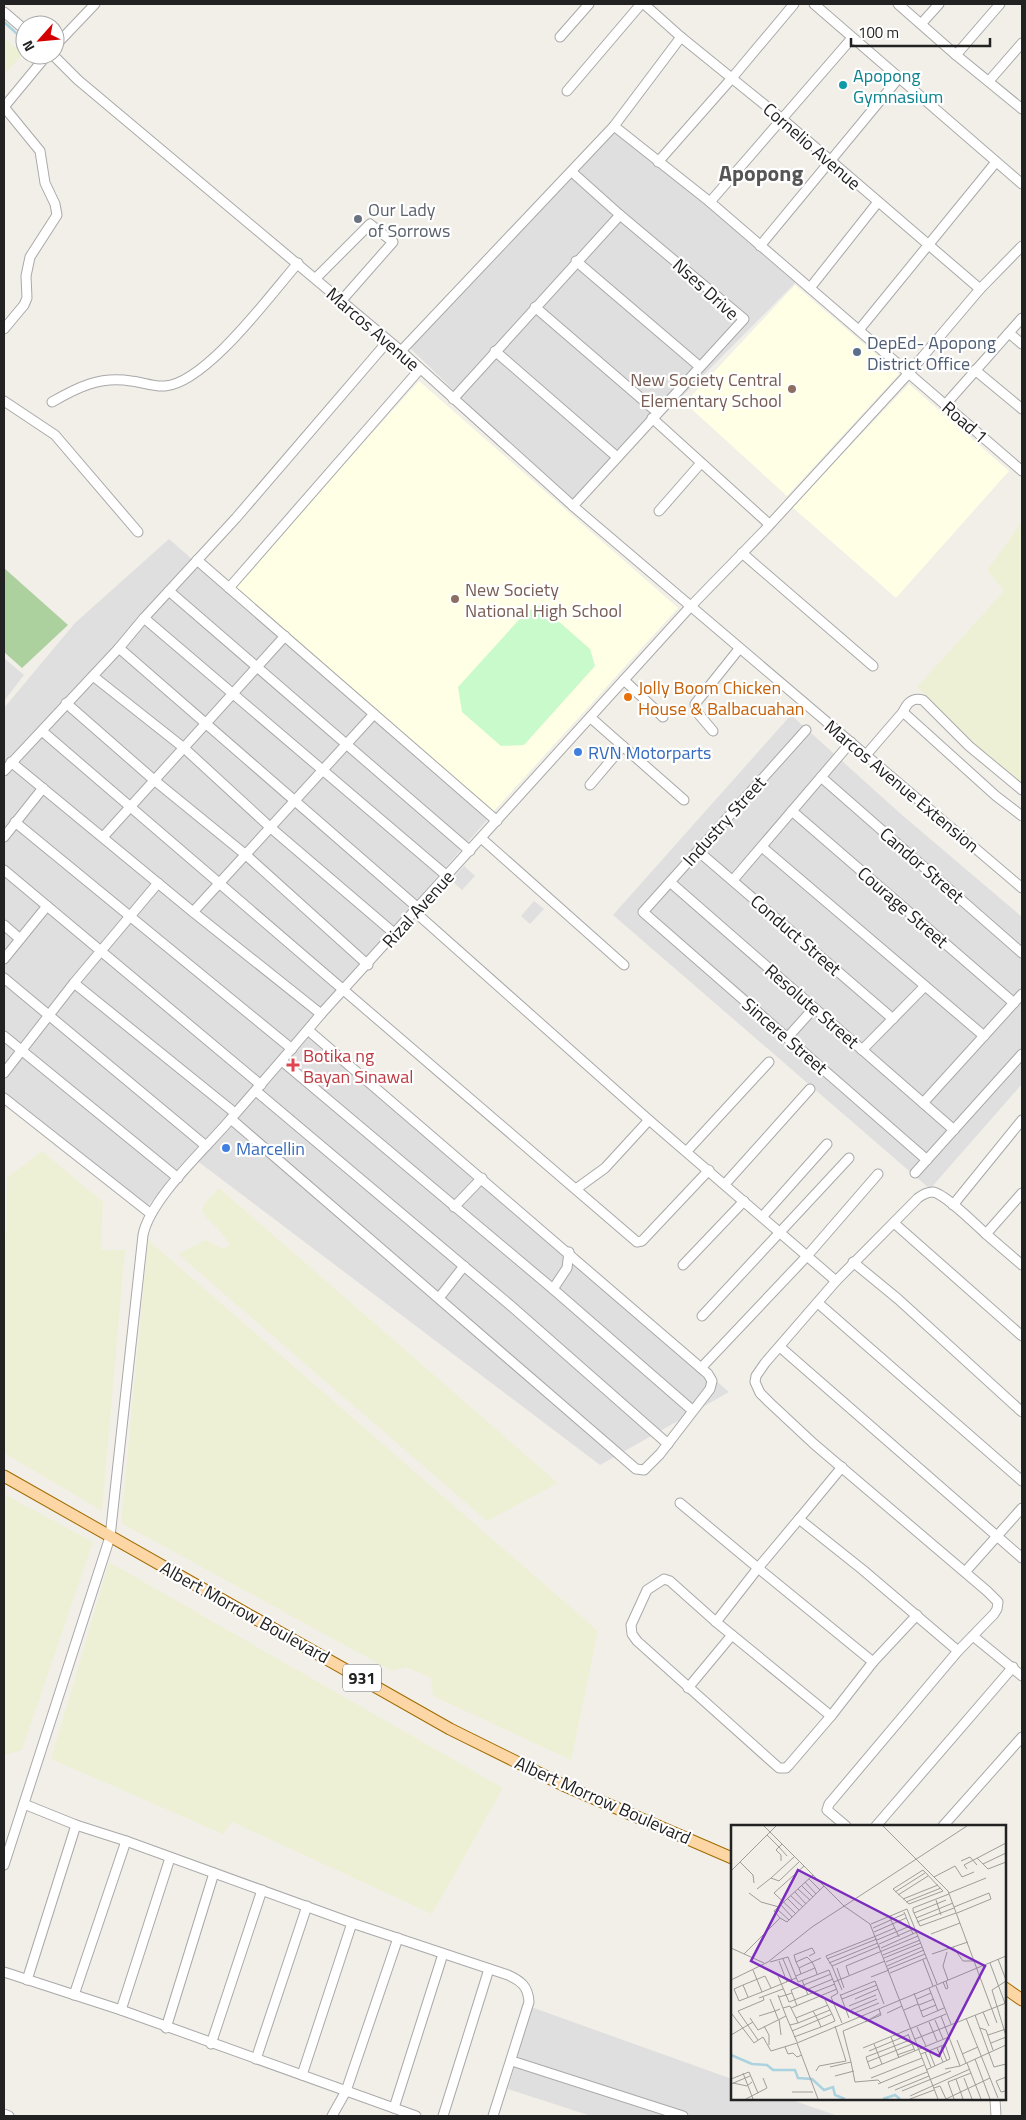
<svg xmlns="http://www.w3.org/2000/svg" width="1026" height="2120" font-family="'Titillium Web',sans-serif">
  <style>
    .residential { fill: #e0dfdf }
    .education { fill: #ffffe5 }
    .farmland { fill: #eef0d5 }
    .forest { fill: #add19e }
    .park { fill: #c8facc }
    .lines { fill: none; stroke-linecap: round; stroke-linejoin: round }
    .stream { stroke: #aad3df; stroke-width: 2.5 }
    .minor-casing { stroke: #a9a9a9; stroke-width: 11 }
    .major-casing { stroke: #a06b00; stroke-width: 13 }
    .minor { stroke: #fff; stroke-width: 9 }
    .major { stroke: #fcd6a4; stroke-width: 11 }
    .culture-dot { fill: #0f9aa8; stroke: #fff; stroke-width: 2 }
    .worship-dot { fill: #6b7280; stroke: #fff; stroke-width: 2 }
    .service-dot { fill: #5c6f8a; stroke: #fff; stroke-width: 2 }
    .education-dot { fill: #8d6e63; stroke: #fff; stroke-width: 2 }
    .food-dot { fill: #e8710a; stroke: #fff; stroke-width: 2 }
    .shop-dot { fill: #3f7fe0; stroke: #fff; stroke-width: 2 }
    .health-dot { fill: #e0444e; stroke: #fff; stroke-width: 2 }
    .labels { text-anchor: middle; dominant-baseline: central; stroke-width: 4.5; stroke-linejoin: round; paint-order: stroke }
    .shield { fill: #fff; stroke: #646464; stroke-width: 1 }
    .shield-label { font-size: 16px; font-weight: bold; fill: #222 }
    .culture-label { font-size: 18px; fill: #0d838f; stroke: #fff; text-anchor: start }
    .street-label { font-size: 18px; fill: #222; stroke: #fff }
    .worship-label { font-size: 18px; fill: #5b616d; stroke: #fff; text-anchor: start }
    .service-label { font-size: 18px; fill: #4e5e75; stroke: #fff; text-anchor: start }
    .education-label { font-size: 18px; fill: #785e54; stroke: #fff; text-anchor: end }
    .food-label { font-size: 18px; fill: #c56008; stroke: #fff; text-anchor: start }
    .shop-label { font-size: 18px; fill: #366cbe; stroke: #fff; text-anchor: start }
    .health-label { font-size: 18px; fill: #be3a42; stroke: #fff; text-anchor: start }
    .district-label { font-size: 22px; font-weight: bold; fill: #555; stroke: #fff }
    .inset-river { fill: none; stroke: #aad3df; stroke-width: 2.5 }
    .inset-road { fill: none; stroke: #9f9d99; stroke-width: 1 }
    .view { fill: #7b2cbf; fill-opacity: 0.15; stroke: #7b2cbf; stroke-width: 2.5 }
    .inset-edge { fill: none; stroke: #222; stroke-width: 2.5 }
  </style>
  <rect width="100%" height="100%" fill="#f2efe9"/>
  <g class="residential">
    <path d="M611,123L798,280L573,506L407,345Z"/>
    <path d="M169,539L488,819L144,1210L4,1101V708L75,623Z"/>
    <path d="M4,658L24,675L4,701Z"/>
    <path d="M791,715L902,815L1022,917V1084L930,1189L613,915Z"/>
    <path d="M464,866L475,876L462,890L451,880Z"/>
    <path d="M534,901L544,909L530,924L521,916Z"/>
    <path d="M311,1030L729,1392L600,1465L196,1160Z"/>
    <path d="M531,2007L732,2079V2099H789L838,2116H591L508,2089Z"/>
  </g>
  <g class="education">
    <path d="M795,285L899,374L787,496L685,403Z"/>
    <path d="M419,381L678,608L493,812L232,589Z"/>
    <path d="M909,384L1009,471L896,598L792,507Z"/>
  </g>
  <g class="farmland">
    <path d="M4,38L23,54L4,75Z"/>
    <path d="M1022,522V784L975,744L917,687L1004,591L987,570Z"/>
    <path d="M42,1151L103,1202L101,1250H125L102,1511L4,1453V1242L6,1241L7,1178Z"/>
    <path d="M219,1188L303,1261L558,1483L487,1521L178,1254L205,1240L224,1249L230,1245L220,1231L204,1215L202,1209L205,1203Z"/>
    <path d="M148,1240L598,1631L571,1760L433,1696L431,1678L406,1667L392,1671L121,1523Z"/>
    <path d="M4,1494L93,1542L22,1750L4,1755Z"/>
    <path d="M109,1562L503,1788L432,1914L232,1822L223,1834L51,1759Z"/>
  </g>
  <path class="forest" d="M4,568L68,625L22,668L4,652Z"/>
  <path class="park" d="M540,605L590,649L595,666L524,745L501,746L462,712L458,687L526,612Z"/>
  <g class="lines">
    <path class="stream" d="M4,22L25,41"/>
    <g class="minor-casing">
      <g id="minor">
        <path d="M644,4L681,37L781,118L980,289"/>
        <path d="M814,4L1022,184"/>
        <path d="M898,4L956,55L1022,109"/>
        <path d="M4,12L25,30"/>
        <path d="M921,24L939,4"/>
        <path d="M560,37L589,4"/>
        <path d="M55,46L95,4"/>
        <path d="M53,55L78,80L401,351L573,506L1022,888"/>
        <path d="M956,55L1000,4"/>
        <path d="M989,81L1022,43"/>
        <path d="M567,91L641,4"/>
        <path d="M4,107L40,151L45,183L55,204L57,215L30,257L26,276L27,298L24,305L4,329"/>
        <path d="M4,107L47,55"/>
        <path d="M614,126L710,202L1022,471"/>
        <path d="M658,162L732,78L794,4"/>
        <path d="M572,172L620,215L744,319L573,506"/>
        <path d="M710,202L852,38"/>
        <path d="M760,246L898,79"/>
        <path d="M576,261L699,366"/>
        <path d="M316,278L370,224L393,242L342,300"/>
        <path d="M810,288L878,202"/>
        <path d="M535,307L657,412"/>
        <path d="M859,330L996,162"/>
        <path d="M1009,333L1022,344"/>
        <path d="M401,351L614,126L681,37"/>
        <path d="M495,351L617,457"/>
        <path d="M975,370L1022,409"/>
        <path d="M453,399L620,215"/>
        <path d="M4,401L55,435L138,532"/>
        <path d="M52,402C78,387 100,376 131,381C142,382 153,387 165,386C206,383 271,294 298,263"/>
        <path d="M945,405L1022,318"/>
        <path d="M652,418L769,524"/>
        <path d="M659,511L701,463"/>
        <path d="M742,553L873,666"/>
        <path d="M197,560L497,821"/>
        <path d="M229,588L420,369"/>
        <path d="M169,591L470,851"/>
        <path d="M144,618L447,876"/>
        <path d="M119,648L418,908"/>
        <path d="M93,676L184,748L271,828L395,934"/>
        <path d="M624,680L663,717"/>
        <path d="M66,703L154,780L246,855L368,965"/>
        <path d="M903,712L996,796L1022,816"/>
        <path d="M591,718L684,800"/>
        <path d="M806,730L643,912L927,1160"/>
        <path d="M42,731L637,1242L642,1241L709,1170"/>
        <path d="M713,731L696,711L695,704L739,649"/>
        <path d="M866,755L903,712C907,703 912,697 923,700L969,746L1022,790"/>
        <path d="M11,762L193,912L321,1014"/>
        <path d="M4,771L119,648L144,618L236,518L388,341"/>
        <path d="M821,777L1022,953"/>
        <path d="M590,785L623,746"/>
        <path d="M792,811L1014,1003"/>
        <path d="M15,822L292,1049"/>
        <path d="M4,837L43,788"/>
        <path d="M103,837L285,636"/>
        <path d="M481,838L624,965"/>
        <path d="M762,847L984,1036"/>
        <path d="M698,851L893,1019"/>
        <path d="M4,870L261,1085"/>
        <path d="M733,880L851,742"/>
        <path d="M670,882L954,1130"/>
        <path d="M193,912L374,714"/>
        <path d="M415,912L649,1120L836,1281"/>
        <path d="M4,925L20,939"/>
        <path d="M4,959L47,906"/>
        <path d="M4,978L206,1146"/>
        <path d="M74,983L235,1113"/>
        <path d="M4,1036L178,1178"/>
        <path d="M787,1038L814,1008"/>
        <path d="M862,1050L925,986"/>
        <path d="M282,1061L553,1289L692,1410"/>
        <path d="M4,1073L74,983L158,883"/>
        <path d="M256,1091L510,1305L668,1444"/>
        <path d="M4,1098L151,1214"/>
        <path d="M923,1103L1022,994"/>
        <path d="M231,1119L636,1469L644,1470L660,1454L710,1389L712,1381L708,1374L308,1030"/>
        <path d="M687,1151L769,1062"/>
        <path d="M915,1173L1022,1054"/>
        <path d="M725,1184L810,1089"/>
        <path d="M576,1189L605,1168L649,1120"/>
        <path d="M953,1205L1022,1120"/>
        <path d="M454,1207L482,1178"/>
        <path d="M762,1217L827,1144"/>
        <path d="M894,1223L1022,1336"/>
        <path d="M986,1234L1022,1265"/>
        <path d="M853,1262L898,1299L1022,1412"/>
        <path d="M683,1265L744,1201"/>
        <path d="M553,1289L567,1268L569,1252"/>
        <path d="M439,1298L464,1266"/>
        <path d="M818,1303L1022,1481"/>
        <path d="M702,1316L849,1158"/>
        <path d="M780,1347L1022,1558"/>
        <path d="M701,1368L807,1256L878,1174"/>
        <path d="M842,1467L799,1519L863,1570L958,1651"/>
        <path d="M680,1503L758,1568L716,1622L732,1635L831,1716L873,1662"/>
        <path d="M799,1519L758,1568L873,1662L917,1615"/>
        <path d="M965,1572L1022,1508"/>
        <path d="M716,1622L670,1581L664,1579L647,1590L631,1625L632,1634L637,1641L779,1768H786L789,1765L831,1716"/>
        <path d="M973,1636L1022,1676"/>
        <path d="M688,1688L732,1635"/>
        <path d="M24,1804L76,1825L126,1841L352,1923L508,1975C521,1981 528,1986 529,2002L493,2116"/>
        <path d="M846,1826L827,1810L829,1804L958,1651L994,1614L997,1609L998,1602L987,1591L814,1444L769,1402L760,1393L755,1382L756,1376L765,1363L836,1281L918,1198C922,1195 927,1192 933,1192C945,1194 975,1224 986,1234L1022,1193"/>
        <path d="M876,1826L1013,1667"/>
        <path d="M943,1826L1022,1737"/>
        <path d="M4,1865L110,1537L143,1235C150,1199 205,1149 229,1121C260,1085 291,1050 321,1014L690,607L764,531L908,374L980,289L1022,246"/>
        <path d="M4,1972L121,2010L416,2116"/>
        <path d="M27,1980L76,1825"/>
        <path d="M74,1995L126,1841"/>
        <path d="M121,2010L170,1858"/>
        <path d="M166,2028L214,1873"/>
        <path d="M211,2044L262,1890"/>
        <path d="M256,2059L307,1906"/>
        <path d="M512,2061L683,2116"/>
        <path d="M302,2075L352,1923"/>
        <path d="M995,2099L996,2116"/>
        <path d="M394,2108L443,1954"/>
        <path d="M4,2114L9,2116"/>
        <path d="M332,2116L346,2091L398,1938"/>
        <path d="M443,2116L489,1969"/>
      </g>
    </g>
    <g class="major-casing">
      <g id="major">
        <path d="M4,1476L450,1729L563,1785L732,1858"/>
        <path d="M1005,1988L1022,2000"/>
      </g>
    </g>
    <use href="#minor" class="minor"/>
    <use href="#major" class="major"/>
  </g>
  <circle class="culture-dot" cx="843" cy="85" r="5"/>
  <circle class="worship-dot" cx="358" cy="219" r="5"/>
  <circle class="service-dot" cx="857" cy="352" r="5"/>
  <g class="education-dot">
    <circle cx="792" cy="389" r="5"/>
    <circle cx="455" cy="599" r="5"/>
  </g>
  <circle class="food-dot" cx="628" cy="697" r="5"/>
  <g class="shop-dot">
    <circle cx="578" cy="752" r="5"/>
    <circle cx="226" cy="1148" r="5"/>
  </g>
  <path class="health-dot" d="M290.5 1057.5h5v5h5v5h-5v5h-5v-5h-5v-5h5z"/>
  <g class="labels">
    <rect class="shield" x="343" y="1664.5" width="38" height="27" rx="4"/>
    <g class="shield-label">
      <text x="362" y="1678">931</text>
    </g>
    <g class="culture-label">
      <text x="853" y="75">Apopong<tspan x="853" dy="21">Gymnasium</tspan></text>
    </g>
    <g class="street-label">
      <text transform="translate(812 146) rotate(41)">Cornelio Avenue</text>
      <text transform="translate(706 289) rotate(42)">Nses Drive</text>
      <text transform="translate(373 329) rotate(41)">Marcos Avenue</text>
      <text transform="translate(965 422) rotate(41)">Road 1</text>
      <text transform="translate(902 786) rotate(40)">Marcos Avenue Extension</text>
      <text transform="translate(724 821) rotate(-48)">Industry Street</text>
      <text transform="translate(922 865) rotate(41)">Candor Street</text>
      <text transform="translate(903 907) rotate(41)">Courage Street</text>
      <text transform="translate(418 909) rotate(-48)">Rizal Avenue</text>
      <text transform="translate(796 935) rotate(41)">Conduct Street</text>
      <text transform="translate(812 1006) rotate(41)">Resolute Street</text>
      <text transform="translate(785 1036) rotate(41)">Sincere Street</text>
      <text transform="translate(245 1612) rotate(29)">Albert Morrow Boulevard</text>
      <text transform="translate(603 1800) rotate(24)">Albert Morrow Boulevard</text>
    </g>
    <g class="worship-label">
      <text x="368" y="209">Our Lady<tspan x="368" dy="21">of Sorrows</tspan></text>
    </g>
    <g class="service-label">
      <text x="867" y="342">DepEd- Apopong<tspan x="867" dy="21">District Office</tspan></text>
    </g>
    <g class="education-label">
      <text x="782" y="379">New Society Central<tspan x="782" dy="21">Elementary School</tspan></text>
      <text x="465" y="589" text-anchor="start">New Society<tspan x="465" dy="21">National High School</tspan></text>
    </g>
    <g class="food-label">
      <text x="638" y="687">Jolly Boom Chicken<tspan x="638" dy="21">House &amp; Balbacuahan</tspan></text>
    </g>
    <g class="shop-label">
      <text x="588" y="752">RVN Motorparts</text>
      <text x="236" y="1148">Marcellin</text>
    </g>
    <g class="health-label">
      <text x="303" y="1055">Botika ng<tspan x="303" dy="21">Bayan Sinawal</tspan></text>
    </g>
    <g class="district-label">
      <text x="761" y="173">Apopong</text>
    </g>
  </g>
  <g transform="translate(731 1825)">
    <rect width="275" height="275" fill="#f2efe9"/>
    <path class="inset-river" d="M0,230L21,239L36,240L42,245H64L67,253L81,254L93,265L102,262L104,270L114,274M152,274L164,270L169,274"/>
    <path class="inset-road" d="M33,1L113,81L139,99L207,274M152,1L217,66L266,198M36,10L48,22L45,25L50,30V36M51,19L48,22L56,31M246,33L257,44L275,37M230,36L239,32L246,40M9,37L22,50L23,58M252,39L275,28M236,44L233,40L275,18M192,45L212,66L178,79L162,64ZM0,46L45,1M82,50L43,86L49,93L56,97L93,61M203,52L224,41L231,52L243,47M40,53L63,32M78,54L89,65M74,57L85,69M71,61L82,72M26,64L40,53L48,56L69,36M67,64L79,75M64,67L75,79M164,67L194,48M18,68L30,77L48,82M218,68L255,53M218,69L182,83V86L189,101L225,88M167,70L197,51M60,71L72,82M57,74L68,85M172,74L207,60M205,75L210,90M175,77L210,63M50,80L61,92M223,82L258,68L260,74L226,88M46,84L58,95M173,87L182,109M183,88L215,75M65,89L43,68L73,41M158,91L168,112M185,93L222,78M186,97L223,83M140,99L176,84L206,159M142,103L173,89M143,107L175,93M200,109L229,98M145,111L95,131L96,133L101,141L149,121M145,111L164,103M146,115L179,101M148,119L180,105M222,122L237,117M0,123L33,138M150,123L186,107M216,127L212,141L217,155M13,129L49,93M201,129L222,122L232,136H244M152,130L189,115M153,133L190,118M52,134L61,155M96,134L146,114M267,134L275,155M192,135L202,161M48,136L56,157M39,137L57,132L67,157L98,145L107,168L100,172L111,198M65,137L63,130L81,123L84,128L78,131M155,137L191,122M98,138L147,118M259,138L275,181M101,141L111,165M156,141L193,125M68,143L65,137L76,132L81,137L90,133M106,143L113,163M157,144L194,129M159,148L195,133M70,149L68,143L74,140L81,137L84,143M118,150L115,141L187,111M47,151L55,170L61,168M65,151L84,143L86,149M140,152L158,145M0,155L37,137L81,102L236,1M71,155L77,170M275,156L261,165L275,211M103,157L154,136M212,157L215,164L217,163L215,156M12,160L3,164L8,176L31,167L22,145M205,161L220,199M198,163L207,186M75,165L102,154M31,167L65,153M183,168L192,192L213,183M109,169L118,193M110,170L144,156L153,179M17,172L12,160L34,151L40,163M48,172L55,170L58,177L104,159M28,173L52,164M39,174L44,186L49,184M111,174L146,160M124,174L147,164M186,174L200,168M94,175L101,189L87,195L90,202L104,196L101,189M188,180L203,174M66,181L60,165L100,149M118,181L145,170M52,183L59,181L65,193M60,183L106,164M120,185L146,174M173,185L187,179M190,186L205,180M252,187L258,201M156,188L171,181M1,189L23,218L32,212L40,226L66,218M121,189L148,178M244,190L263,242L275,239M28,191L44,186L47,194M55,191L66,217M210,191L229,241M19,193L27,205L55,191L47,170M235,193L267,273M48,194L50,210M204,195L212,214M134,197L150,188M198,197L206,216M67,198L99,185M59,200L67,198L65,193L97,180M33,201L38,210V220M186,202L195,221M249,203L255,205L262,225M61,206L87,195L82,186M177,209L184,226M0,210L22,197M257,210L275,204M63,212L90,202M160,212L168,233M184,214L275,178M27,215L7,186L33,175L32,172M179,215L135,232L139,244L218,212M226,215L235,238M260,218L275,212M143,219L151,239M210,221L216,236M54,222L57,229L62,228L66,232L71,230M132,223L215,189M206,223L212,237M138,226L177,210M198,226L204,241M194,227L200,242M190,229L215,219M231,229L247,222M166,230L183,224M244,234L259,274M120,237L124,257L147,255L150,258M136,237L181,219M236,238L250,274M99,242L120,237L112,206L150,190L148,184M214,244L229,241L275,220M195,245L219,234L214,219M85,246L88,241L115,236L104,201M12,248L22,274M104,251L123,246M275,252L265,256L270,267L275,266M140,253L191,233M233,253L241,274M0,254L18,247L27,268M225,254L232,274M217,257L240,248M217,257L223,274M2,258L16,261L21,257M0,259L19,251M147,259L193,240M157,263L196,247M203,263L209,261L215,274M164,265L198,251M171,266L220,246M61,267H82M179,271L239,244M15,274L36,263L32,253M87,274L66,218L275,131M179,274L203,265M215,274L259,253"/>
    <path class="view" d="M67,45L254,141L208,231L20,136Z"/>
    <rect width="275" height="275" class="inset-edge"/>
  </g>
  <rect width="1026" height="2120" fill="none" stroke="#222222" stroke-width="10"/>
  <g transform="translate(40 40) rotate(243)"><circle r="24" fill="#ffffff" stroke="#a7a7a7"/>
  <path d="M0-4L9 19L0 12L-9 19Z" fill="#d40000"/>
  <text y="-8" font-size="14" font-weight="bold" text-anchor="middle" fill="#222222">N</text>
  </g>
  <path d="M851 38v8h139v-8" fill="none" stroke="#222222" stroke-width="2.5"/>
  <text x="858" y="38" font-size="15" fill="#222222" stroke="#ffffff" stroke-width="4" paint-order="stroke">100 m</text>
</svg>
